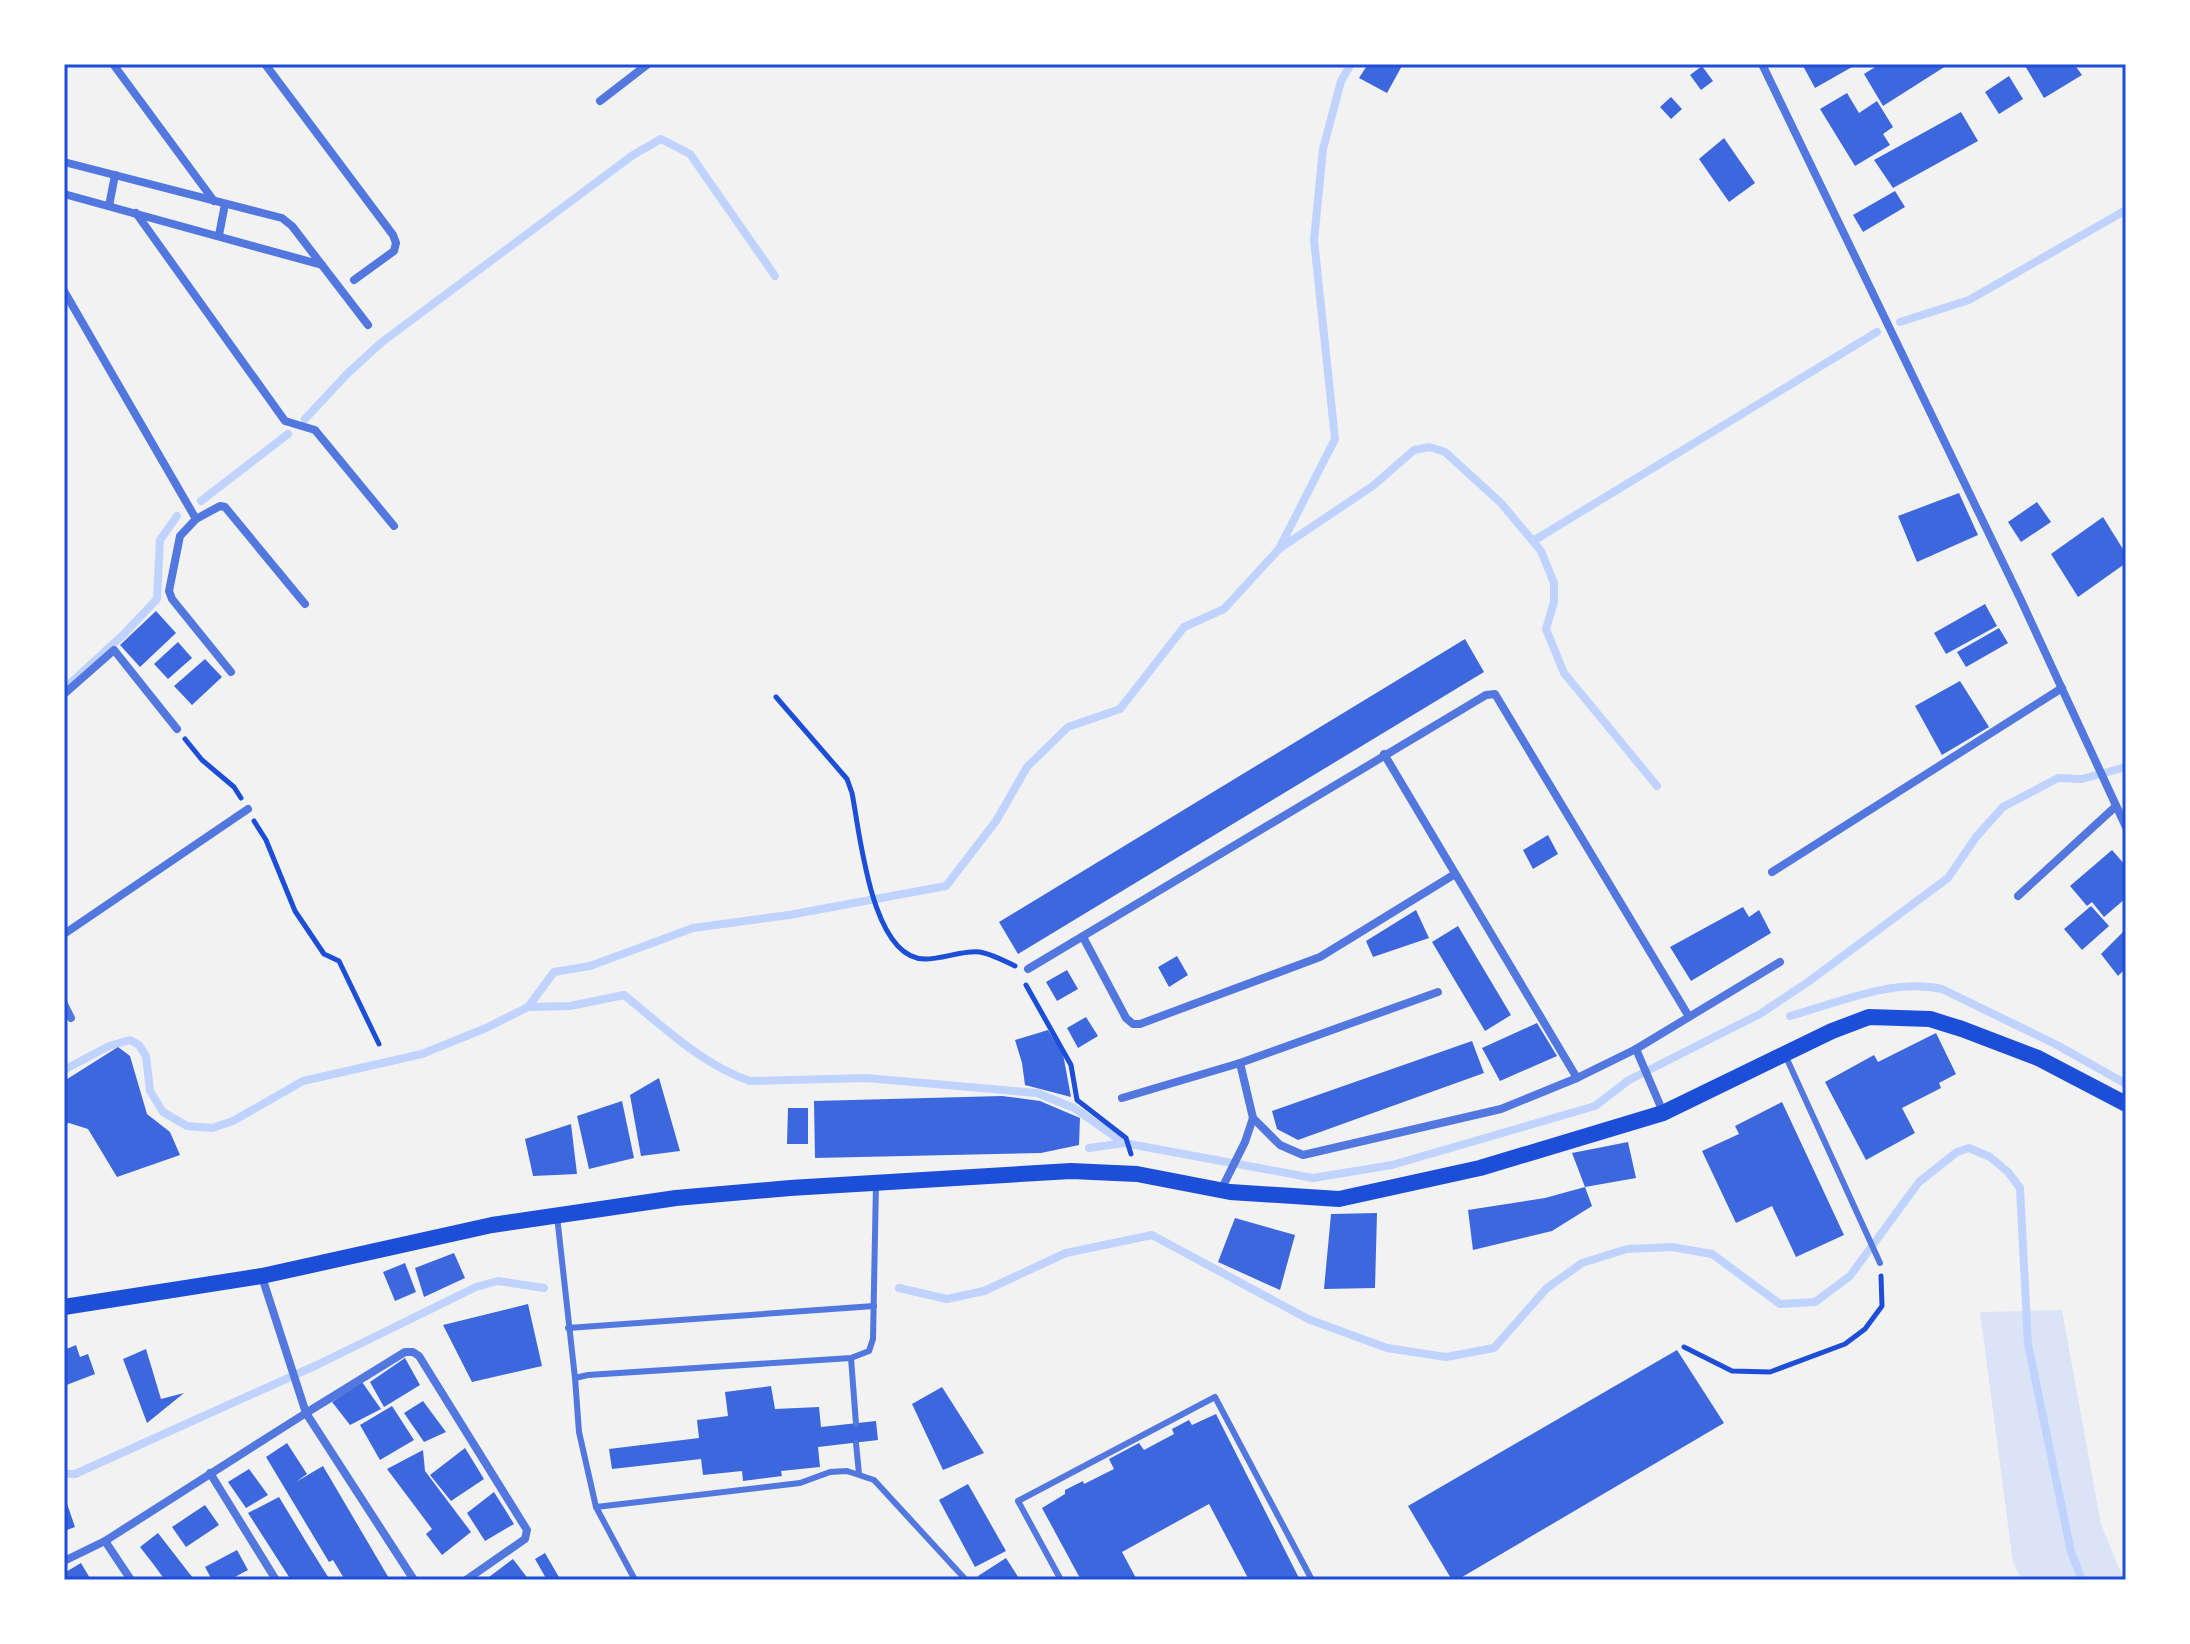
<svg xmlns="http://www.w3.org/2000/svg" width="2190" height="1644" font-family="Inter,sans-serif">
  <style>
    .green { fill: #dbe4f7 }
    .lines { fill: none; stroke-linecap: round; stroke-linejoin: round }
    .stream { stroke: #bfd3fe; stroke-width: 8 }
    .building { fill: #3d67dc }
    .path { stroke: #1d4ed8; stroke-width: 5 }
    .service { stroke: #5277de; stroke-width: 6 }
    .minor { stroke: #5277de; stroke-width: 8 }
    .secondary { stroke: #1d4ed8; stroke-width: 16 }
    .neatline { fill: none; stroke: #1d4ed8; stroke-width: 3 }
  </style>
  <rect width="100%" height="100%" fill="#f2f2f2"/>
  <path class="green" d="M2062,1310L2101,1524L2124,1580H2022L2013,1563L1980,1312Z"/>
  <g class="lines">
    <g class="stream">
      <path d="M1900,322L1969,300L2126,210"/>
      <path d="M305,419L348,373L382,342L633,155L661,139L690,154L775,276"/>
      <path d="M201,501L288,434"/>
      <path d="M1533,541L1877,332"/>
      <path d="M1279,549L1335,439L1314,240L1323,149L1341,81L1351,64"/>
      <path d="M64,689L124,634L157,599L160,540L177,516"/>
      <path d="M528,1007L554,972L590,966L693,928L789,915L946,886L996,821L1027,767L1068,727L1120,709L1184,627L1224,609L1279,549L1374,485L1414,450L1430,447L1445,452L1501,503L1541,551L1554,583V602L1546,629L1564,673L1657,786"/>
      <path d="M1790,1016C1837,1003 1893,978 1942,989L2057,1045L2126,1084"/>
      <path d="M64,1070L109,1046L130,1040L139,1045L146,1056L150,1091L163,1112L187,1126L212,1128L233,1121L303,1081L422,1054L486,1028L528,1007L570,1006L624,995C663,1026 702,1065 750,1081L866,1078L1037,1093L1074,1108L1124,1143L1313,1178L1392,1165L1595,1106L1629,1080L1760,1014L1808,982L1948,878L1976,837L2003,807L2058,778L2082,779L2126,767"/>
      <path d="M1089,1148L1124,1143"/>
      <path d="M899,1288L947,1299L984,1291L1066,1253L1152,1235L1308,1319L1387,1348L1446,1357L1494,1348L1547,1288L1582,1263L1627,1249L1672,1247L1712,1254L1780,1304L1815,1302L1850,1276L1919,1182L1957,1152L1969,1148L1990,1157L2008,1172L2020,1188L2028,1344L2071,1552L2082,1580"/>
      <path d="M64,1474H75L317,1365L476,1287L498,1281L544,1288"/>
    </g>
  </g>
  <g class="building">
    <path d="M1368,64H1403L1387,93L1359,78Z"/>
    <path d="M1802,64H1849L1852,67L1815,88Z"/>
    <path d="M1880,64H1949L1883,106L1864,74Z"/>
    <path d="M2024,64H2074L2082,75L2044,98Z"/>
    <path d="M1702,66L1713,81L1701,90L1690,75Z"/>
    <path d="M2009,76L2023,99L1999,114L1985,92Z"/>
    <path d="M1847,93L1859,113L1877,101L1893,127L1883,134L1890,145L1855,166L1820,109Z"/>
    <path d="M1671,97L1682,109L1671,119L1660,107Z"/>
    <path d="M1961,112L1978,141L1893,188L1874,160Z"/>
    <path d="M1724,138L1755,183L1729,202L1699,159Z"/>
    <path d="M1895,191L1905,207L1863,232L1853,215Z"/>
    <path d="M1959,493L1978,535L1917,562L1898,516Z"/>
    <path d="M2037,502L2051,522L2021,542L2008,522Z"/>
    <path d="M2103,517L2126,554V563L2078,597L2051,554Z"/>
    <path d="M1985,604L1997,626L1946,654L1934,633Z"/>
    <path d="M156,611L176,633L140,667L120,645Z"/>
    <path d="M1999,628L2008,643L1966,667L1957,652Z"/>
    <path d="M1465,639L1484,672L1018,954L999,922Z"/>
    <path d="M178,642L192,658L168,679L154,664Z"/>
    <path d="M205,659L222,677L192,705L174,686Z"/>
    <path d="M1960,681L1989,727L1942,755L1915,706Z"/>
    <path d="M1548,835L1558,854L1533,869L1523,850Z"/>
    <path d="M2112,850L2126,866V898L2104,917L2092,902L2087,906L2070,886Z"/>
    <path d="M2091,906L2109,926L2082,950L2064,929Z"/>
    <path d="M1743,907L1749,917L1759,910L1771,933L1691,981L1670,947Z"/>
    <path d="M1416,910L1429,938L1373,957L1366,941Z"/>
    <path d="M1458,926L1511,1015L1485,1031L1432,942Z"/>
    <path d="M2126,929V968L2118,976L2101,954Z"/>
    <path d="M1177,956L1188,975L1169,987L1158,967Z"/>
    <path d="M1067,970L1078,989L1057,1001L1046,982Z"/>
    <path d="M1086,1017L1098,1036L1078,1048L1067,1028Z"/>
    <path d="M1537,1023L1557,1056L1500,1081L1482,1048Z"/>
    <path d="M1048,1030L1063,1054L1071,1097L1025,1085L1022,1063L1015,1040Z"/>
    <path d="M1936,1033L1956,1074L1939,1083L1941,1088L1902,1108L1915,1133L1866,1160L1825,1082L1874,1055L1878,1062Z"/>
    <path d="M1472,1041L1484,1073L1298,1140L1277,1129L1272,1111Z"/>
    <path d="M118,1047L130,1056L147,1114L170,1132L180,1155L117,1177L88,1129L69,1123L64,1124V1081Z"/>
    <path d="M659,1078L680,1151L641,1156L630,1095Z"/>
    <path d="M1002,1096L1040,1101L1080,1118L1079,1145L1041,1153L815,1158L814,1101Z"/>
    <path d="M622,1101L634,1158L589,1169L577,1116Z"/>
    <path d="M1782,1102L1844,1235L1796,1257L1772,1206L1736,1223L1702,1151L1739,1134L1735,1126Z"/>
    <path d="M788,1108H808V1144H787Z"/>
    <path d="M571,1124L577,1174L533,1176L525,1139Z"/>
    <path d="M1628,1142L1636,1178L1585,1187L1592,1206L1552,1231L1473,1250L1468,1210L1545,1198L1585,1187L1572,1153Z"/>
    <path d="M1377,1213L1375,1288L1324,1289L1331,1214Z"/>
    <path d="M1235,1218L1295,1235L1280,1290L1218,1262Z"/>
    <path d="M454,1253L465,1278L424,1297L415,1268Z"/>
    <path d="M405,1263L416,1292L395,1301L383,1272Z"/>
    <path d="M528,1304L542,1366L472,1382L443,1325Z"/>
    <path d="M76,1345L80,1357L88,1354L95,1374L64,1386V1350Z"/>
    <path d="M146,1349L161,1399L184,1393L147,1423L123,1359Z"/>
    <path d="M1677,1350L1724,1423L1457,1580H1452L1408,1506Z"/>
    <path d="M405,1358L420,1385L384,1407L370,1382Z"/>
    <path d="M362,1382L381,1409L350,1425L332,1402Z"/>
    <path d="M771,1386L775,1409L819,1407L821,1427L876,1421L878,1440L818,1447L820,1467L781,1471L782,1476L743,1481L742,1471L703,1475L701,1459L612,1469L609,1449L699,1438L697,1420L728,1416L725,1392Z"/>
    <path d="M942,1387L984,1453L943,1470L912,1404Z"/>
    <path d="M423,1401L446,1432L424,1442L404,1413Z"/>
    <path d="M392,1406L414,1440L380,1460L360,1425Z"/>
    <path d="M1216,1414L1300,1580H1249L1209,1504L1122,1552L1137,1580H1081L1042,1508L1065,1494V1490L1083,1481L1084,1484L1114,1469L1109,1459L1139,1443L1144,1450L1174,1434L1172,1429L1189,1420L1192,1425Z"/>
    <path d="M287,1443L307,1474L296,1482L323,1466L390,1580H345L333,1560L329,1562L266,1457Z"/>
    <path d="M465,1448L484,1479L451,1501L430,1475Z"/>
    <path d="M423,1450L425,1471L471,1532L442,1555L426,1534L432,1529L387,1469Z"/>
    <path d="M249,1469L268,1495L246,1508L228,1482Z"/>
    <path d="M968,1484L1006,1551L975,1567L939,1500Z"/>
    <path d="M494,1492L514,1524L485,1541L467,1513Z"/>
    <path d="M64,1495L75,1527L64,1531Z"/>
    <path d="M279,1497L308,1545L330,1580H291L248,1513Z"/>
    <path d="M205,1505L219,1525L186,1547L172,1527Z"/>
    <path d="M158,1533L189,1573L195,1580H165L154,1565L140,1547Z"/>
    <path d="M237,1550L248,1570L229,1580H212L205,1567Z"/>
    <path d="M545,1553L560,1579L547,1580L535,1559Z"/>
    <path d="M1006,1558L1020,1580H980L978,1576Z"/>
    <path d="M513,1559L529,1580H485Z"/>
    <path d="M81,1563L91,1580H64V1573Z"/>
  </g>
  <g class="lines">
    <g class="path">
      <path d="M776,697L847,779L852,793C860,833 871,959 925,959C943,959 963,950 980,952C991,954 1005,961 1015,966"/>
      <path d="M185,739L202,760L234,787L241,798"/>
      <path d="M254,821L266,840L295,911L324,954L339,961L379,1044"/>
      <path d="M1026,985L1071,1065L1077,1100L1126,1138L1131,1154"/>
      <path d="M1684,1347L1732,1371L1770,1372L1845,1344L1865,1329L1882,1306L1881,1276"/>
    </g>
    <g class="service">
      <path d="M1786,1057L1880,1263"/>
      <path d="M557,1216L575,1378L588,1375L851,1358L869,1351L873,1339L876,1183"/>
      <path d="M568,1328L874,1306"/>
      <path d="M851,1358L856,1424"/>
      <path d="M575,1378L579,1432L596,1507L635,1580"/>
      <path d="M856,1443L859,1474"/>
      <path d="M596,1507L800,1483L830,1472L847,1471L874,1480L966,1580"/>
      <path d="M1061,1580L1018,1501L1215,1397L1312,1580"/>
    </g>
    <g class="minor">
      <path d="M113,64L214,201"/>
      <path d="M265,64L393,235L396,243L394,251L354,280"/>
      <path d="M1762,64L2020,598L2126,827"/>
      <path d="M600,101L648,64"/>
      <path d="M64,162L282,218L292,226L368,325"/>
      <path d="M64,194L322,265"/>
      <path d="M109,206L115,175"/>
      <path d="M136,213L285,421L315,430L394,526"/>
      <path d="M219,235L225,204"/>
      <path d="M64,291L196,519"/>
      <path d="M231,672L172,599L169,591L180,536L196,519L220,506L225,507L305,604"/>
      <path d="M64,694L114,650L177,729"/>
      <path d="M1384,754L1577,1078"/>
      <path d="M1772,872L2062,688"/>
      <path d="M2018,896L2115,807"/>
      <path d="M64,934L248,809"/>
      <path d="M1083,937L1126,1018L1133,1024H1140L1320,957L1455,874"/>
      <path d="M1028,969L1486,695L1495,694L1688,1015"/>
      <path d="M64,1004L71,1018"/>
      <path d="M1636,1049L1663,1112"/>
      <path d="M1122,1098L1240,1063L1438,992"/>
      <path d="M1253,1118L1280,1145L1303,1155L1501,1109L1577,1078L1636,1049L1780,962"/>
      <path d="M1221,1190L1245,1142L1253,1118L1240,1063"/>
      <path d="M210,1473L276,1580"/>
      <path d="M105,1541L131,1580"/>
      <path d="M64,1561L105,1541L306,1413L262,1277"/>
      <path d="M414,1580L306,1413L405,1352H413L419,1356L527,1530L525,1539L466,1580"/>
    </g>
    <path class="secondary" d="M64,1307L262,1276L492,1225L676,1198L790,1188L1071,1171L1137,1174L1230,1192L1339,1199L1480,1168L1663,1113L1832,1031L1869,1017L1930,1019L1962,1029L2038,1058L2126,1104"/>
  </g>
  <rect width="2190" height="1644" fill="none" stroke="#ffffff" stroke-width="132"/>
  <rect x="66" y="66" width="2058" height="1512" class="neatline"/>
</svg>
